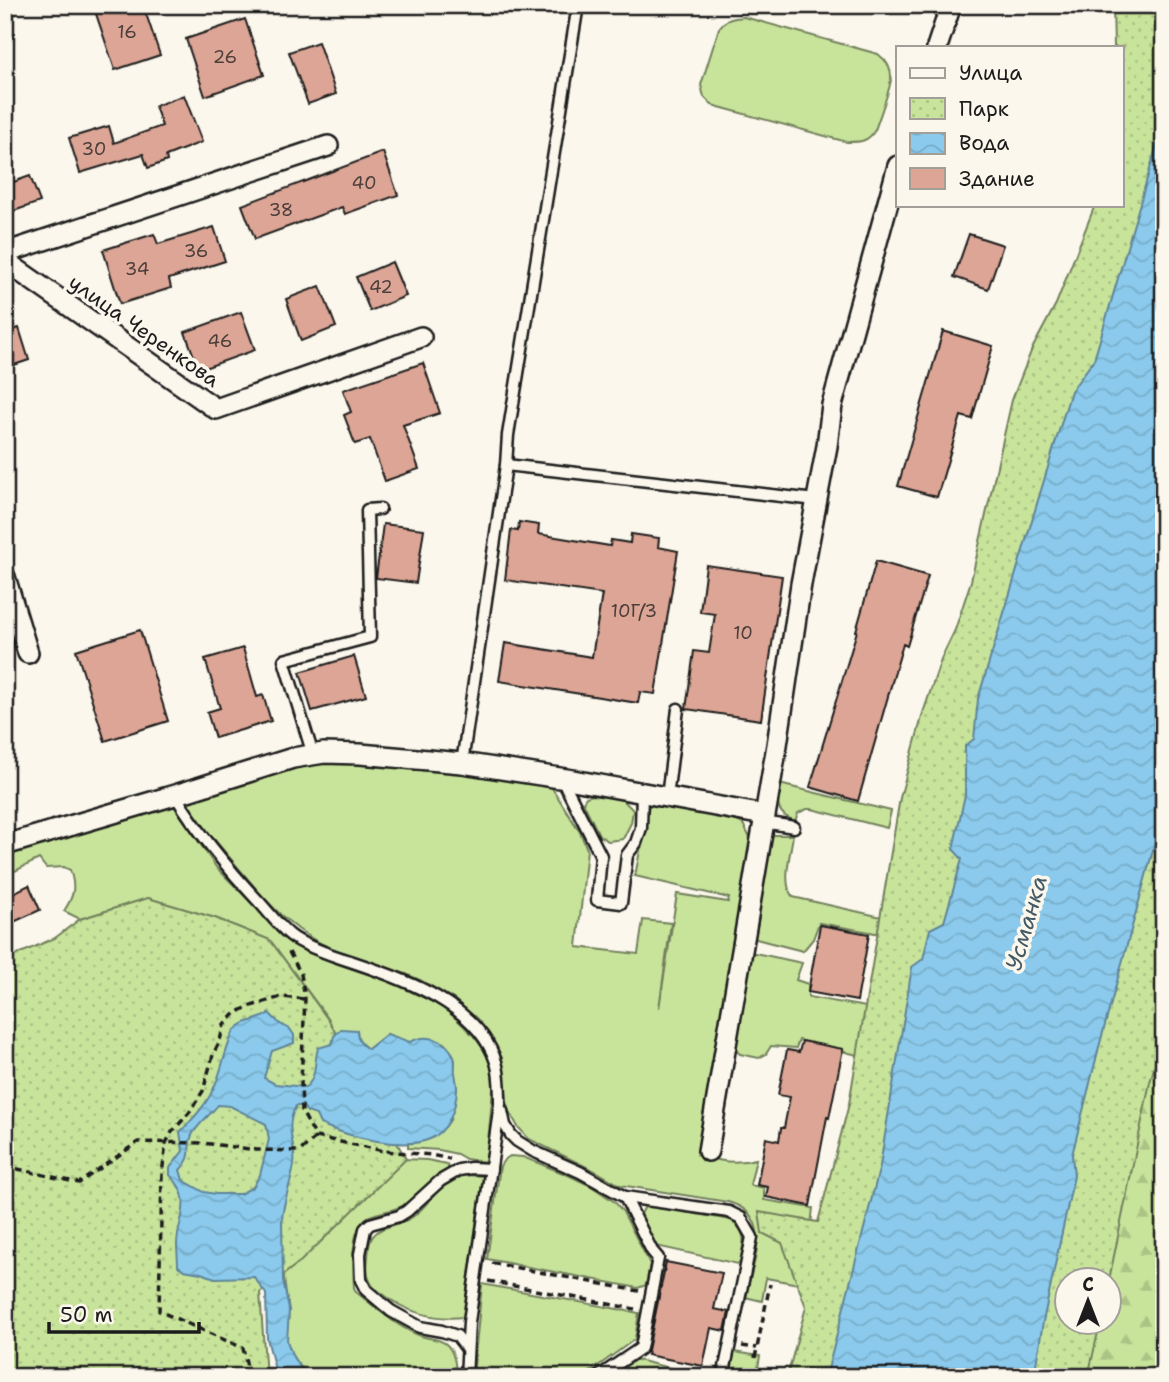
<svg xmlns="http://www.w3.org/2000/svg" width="1169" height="1382" font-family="'Shantell Sans',sans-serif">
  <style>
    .green { fill: #c8e49b; stroke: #72805c; stroke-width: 2 }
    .forest { fill: url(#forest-firs); stroke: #72805c; stroke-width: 2; fill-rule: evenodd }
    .park { fill: url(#park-dots); stroke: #72805c; stroke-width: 2 }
    .water { fill: url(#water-waves); stroke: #5f8499; stroke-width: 2; fill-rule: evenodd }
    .building { fill: #dca595; stroke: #1c1c1c; stroke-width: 2 }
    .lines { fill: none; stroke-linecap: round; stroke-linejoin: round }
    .lane-casing { stroke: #1c1c1c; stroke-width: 15 }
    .street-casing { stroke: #1c1c1c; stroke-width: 24 }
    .path { stroke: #1c1c1c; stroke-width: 3.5; stroke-dasharray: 7 5; stroke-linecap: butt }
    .lane { stroke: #fbf7ec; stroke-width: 10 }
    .street { stroke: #fbf7ec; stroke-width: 19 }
    .labels { text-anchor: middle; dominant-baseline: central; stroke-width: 7; stroke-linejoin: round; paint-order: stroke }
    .number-label { font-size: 18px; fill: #4c3e3a }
    .street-label { font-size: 21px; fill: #1c1c1c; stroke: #fbf7ec }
    .water-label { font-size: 23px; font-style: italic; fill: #435965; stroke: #fbf7ec }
  </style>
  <defs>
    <pattern id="forest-firs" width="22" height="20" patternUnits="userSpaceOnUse" patternTransform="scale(1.75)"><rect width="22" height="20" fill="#c8e49b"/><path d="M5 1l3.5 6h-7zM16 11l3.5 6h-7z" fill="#abc385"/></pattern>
    <pattern id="park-dots" width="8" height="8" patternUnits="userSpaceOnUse" patternTransform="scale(1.75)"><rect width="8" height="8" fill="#c8e49b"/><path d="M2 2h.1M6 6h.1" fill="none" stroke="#abc385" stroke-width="1.8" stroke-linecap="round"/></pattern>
    <pattern id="water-waves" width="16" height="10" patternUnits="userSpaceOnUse" patternTransform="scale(1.75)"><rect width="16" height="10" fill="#8bcaec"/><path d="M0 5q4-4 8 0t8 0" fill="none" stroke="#77adca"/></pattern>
  </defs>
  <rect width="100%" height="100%" fill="#fbf7ec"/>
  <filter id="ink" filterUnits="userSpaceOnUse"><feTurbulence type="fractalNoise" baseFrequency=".0143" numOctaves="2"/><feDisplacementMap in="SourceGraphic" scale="14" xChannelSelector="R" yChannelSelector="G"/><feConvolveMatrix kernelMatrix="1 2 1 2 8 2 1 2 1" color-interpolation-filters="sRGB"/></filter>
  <g filter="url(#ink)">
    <g class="green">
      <path d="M744,17L878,54C886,60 892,68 891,79C890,90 879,118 875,130C868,142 860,142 847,142L712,105L704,97L701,85L719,28C726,19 732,18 744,17Z"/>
      <path d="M331,763C403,763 476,774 548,785L552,788L580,832L587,849L577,947L638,954L643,920L671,923L659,1008L677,894L728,902L729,898L635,876L649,805L731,818L743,824L751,840L707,1157C724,1163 740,1163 756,1159L750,1185L764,1188V1200L813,1208L804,1285L766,1278L762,1301L745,1297C753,1263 776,1215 728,1202L620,1185L597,1172L529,1139L518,1127L508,1109L502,1058L489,1035L472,1015L455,1000L420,980L406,974L332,949L316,941L298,929L281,915L263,897L208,832L184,798L299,767Z"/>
      <path d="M779,784L891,811L887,828L812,809H807L798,813L795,821C775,814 777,803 779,784Z"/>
      <path d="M593,795L622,799L633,810L631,823L623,839L608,841L599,835L583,802L586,797Z"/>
      <path d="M173,804L216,867L286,938L306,950L332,962L391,982L414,993L445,1008L473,1035L489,1057L494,1079L486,1162L466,1159L457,1154L439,1150L408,1148V1143L421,1141L445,1127L450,1120L457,1087L454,1071L455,1061L453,1054L443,1042L415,1040L410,1043L387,1034L368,1049C360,1044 357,1039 357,1030L334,1036L329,1020L270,940L215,918L148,898L80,919L64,911C74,896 76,887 70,870L64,867L46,868L39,859L5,876V852Z"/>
      <path d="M771,835H793C791,852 781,884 793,897L895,920L892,936L819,923L813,939L803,951L756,939L750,936Z"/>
      <path d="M750,952L802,963L796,980L808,984V997L872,1008L865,1057L799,1040L796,1048L771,1046L766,1054L759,1058L740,1054L731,1046Z"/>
      <path d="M510,1156L523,1157L568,1175L591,1186L615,1202L623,1212L650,1264L646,1285L638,1288L487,1259L500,1166L504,1160Z"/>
      <path d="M402,1159L427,1160L447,1164L449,1170C432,1178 422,1194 406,1204C394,1211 382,1211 370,1216C349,1225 353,1270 354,1288L356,1292C376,1308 397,1327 421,1336C429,1339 441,1338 447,1345C455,1353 456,1366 456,1377H370C352,1371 334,1379 316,1375C301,1373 288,1354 287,1339C286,1329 290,1317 288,1307C286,1292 283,1278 283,1263Z"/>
      <path d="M464,1175L483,1176L463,1317C434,1320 405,1312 383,1294C378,1290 373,1288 371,1283C366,1275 367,1266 368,1257C369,1250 368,1242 373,1236C382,1224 403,1226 415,1215C431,1202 442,1180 464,1175Z"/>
      <path d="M651,1206L731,1220C748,1233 744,1243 740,1261L738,1264L656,1246L641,1214L644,1208Z"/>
      <path d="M482,1284L639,1313L635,1339L583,1377H473Z"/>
      <path d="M734,1352L760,1356L757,1374L764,1377H730Z"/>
      <path d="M633,1359L707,1377H608Z"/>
    </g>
    <path class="forest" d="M1164,810V1377H1069L1043,1322ZM1068,1280H1110V1322H1068Z"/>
    <g class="park">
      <path d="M1113,5H1164V1034L1150,1082L1109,1280H1068V1322L1100,1323L1088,1377H787L806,1307L782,1243L762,1233L759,1212L818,1222L849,1104L900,798L923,713L942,657L955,630L971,581L1012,400L1032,349L1056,304L1095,205H1122V47H1114Z"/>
      <path d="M148,898L215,918L270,940L329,1021L406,1159L301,1261L260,1293L266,1377H5V960L55,938L80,919Z"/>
    </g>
    <g class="water">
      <path d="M1164,121V810L1099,1047L1072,1155L1074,1176L1043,1322L1034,1377H826L880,1166L912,967L923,959L930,929L944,922L962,859L953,849L965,795V746L974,739L978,699L1071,391L1094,360Z"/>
      <path d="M269,1013L280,1024L290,1029L294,1035V1043L272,1051L264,1078L275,1084L306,1087C317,1077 314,1062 318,1048L332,1044L334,1036L341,1029L357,1030C357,1039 360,1044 368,1049L387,1034L410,1042C427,1033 447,1039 454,1057C456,1063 454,1068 455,1073C456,1079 457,1084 457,1089C456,1108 449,1131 430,1139C401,1151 347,1136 320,1124L316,1115L307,1112L303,1106H296C283,1130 297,1143 294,1165C291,1184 283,1201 282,1220L283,1280L289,1310L287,1341L293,1357L301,1369L312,1375L320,1377H278L275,1370L267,1338L266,1294L254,1277L215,1278L201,1273L184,1270L178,1266C178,1258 177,1251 177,1244C178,1216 195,1201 170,1175V1168L183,1151L180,1132C195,1117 208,1103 216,1083C221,1072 229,1036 235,1030C246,1018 259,1022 269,1013ZM218,1105L230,1106L266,1124L269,1139L260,1175L253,1187L240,1194H216L204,1192L183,1180L180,1170C196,1153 185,1150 192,1135C198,1124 210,1115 218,1105Z"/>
    </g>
    <g class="building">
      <path d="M103,5H143L160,55L115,70L94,8Z"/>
      <path d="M245,19L264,75L205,96L186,39Z"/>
      <path d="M318,42L336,94L308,104L289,52Z"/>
      <path d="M184,95L202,142L166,156L167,161L148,168L143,154L80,173L69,138L109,126L114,143L162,126L155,106Z"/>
      <path d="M383,152L398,195L345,214L342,207L255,239L242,205Z"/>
      <path d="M30,176L40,202L5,214V185Z"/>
      <path d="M214,227L225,261L169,279L171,288L120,304L103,250L154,234L158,244Z"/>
      <path d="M969,234L1003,245L988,289L954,277Z"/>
      <path d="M392,262L406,296L370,311L356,277Z"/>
      <path d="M320,286L336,327L301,341L286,299Z"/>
      <path d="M241,312L255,350L199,370L185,332Z"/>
      <path d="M19,328L29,360L5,368V332Z"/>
      <path d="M943,331L993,346L972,419L961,416L937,497L898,486Z"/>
      <path d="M423,363L440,413L403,425L419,469L385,481L370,439L355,444L344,415L351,412L343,390Z"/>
      <path d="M519,522L539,525L538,534L610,546L611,540L630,543L631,534L659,538L658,547L678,551L655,694L640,692L638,703L499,681L505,643L592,657L602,594L505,580L511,530L518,531Z"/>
      <path d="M383,524L424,529L416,583L376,578Z"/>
      <path d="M876,561L928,576L907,646L903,644L858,801L810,787L857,631H856Z"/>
      <path d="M706,565L782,576L761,720L686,709L694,651L709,653L715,614L700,612Z"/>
      <path d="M140,630L168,721L105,741L76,650Z"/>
      <path d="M243,648L257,697L263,695L271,721L215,738L207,712L220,708L205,659Z"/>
      <path d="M354,656L366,696L312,711L300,672Z"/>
      <path d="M29,885L40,910L5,926V897Z"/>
      <path d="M820,925L869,934L857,1001L808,992Z"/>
      <path d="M802,1041L843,1049L829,1118L827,1117L810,1206L766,1197L768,1187L757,1185L766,1138L779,1141L781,1128H784L790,1097L778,1095L787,1050L799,1052Z"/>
      <path d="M666,1262L722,1273L714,1309L729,1312L725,1331L711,1328L703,1366L647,1355Z"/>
    </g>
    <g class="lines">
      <g class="lane-casing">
        <g id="lane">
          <path d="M506,465L816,500"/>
          <path d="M313,755L284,660L370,637L367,510L380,509"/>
          <path d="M462,763L506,465L508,435L578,5"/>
          <path d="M562,779L601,856L597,900L621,903L627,855L636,843L641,828L642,793"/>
          <path d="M175,795C199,834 229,870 261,904C270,914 279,926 290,935C302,945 337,957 353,962C404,979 478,1005 496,1062C500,1075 500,1090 500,1104L469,1322L466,1377"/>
          <path d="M667,797L678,709"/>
          <path d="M763,822L794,827"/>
          <path d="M502,1111L505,1125L511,1135L517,1141L533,1151L580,1172L625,1197L729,1212L741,1218L752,1237L723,1377"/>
          <path d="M467,1349L457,1336L442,1331L420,1327L391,1311L366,1290L361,1280L360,1254L365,1229L370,1224L399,1216L407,1211L440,1181L459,1170L471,1168L491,1169"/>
          <path d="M598,1377L641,1348L658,1258L652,1251L625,1197"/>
        </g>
      </g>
      <g class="street-casing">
        <g id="street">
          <path d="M937,47L951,5"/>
          <path d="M5,253L328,146"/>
          <path d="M5,261L216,409L421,337"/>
          <path d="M5,577L28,653"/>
          <path d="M5,845L175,795L293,758L324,753L360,754L462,763L573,780L764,815"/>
          <path d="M708,1151L777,745L801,584L827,446L832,405L898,166"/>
        </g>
      </g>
      <g class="path">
        <path d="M289,952L301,974L305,999L301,1081L302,1112L316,1137L384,1151L431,1155L450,1159"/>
        <path d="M5,1166L79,1183L138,1142L203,1143L257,1150L300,1151L316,1137"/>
        <path d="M1164,1238C1159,1261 1153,1309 1164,1330"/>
        <path d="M492,1263L639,1291"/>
        <path d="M488,1281L635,1309"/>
        <path d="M742,1346L757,1348"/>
        <path d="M755,1358L770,1284"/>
        <path d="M249,1377L243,1348L159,1311L162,1174L166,1143L172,1132L189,1113L203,1091L213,1055L220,1040L224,1025L236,1013L248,1007L281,997L305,999"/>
      </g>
      <use href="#lane" class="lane"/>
      <use href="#street" class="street"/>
    </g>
  </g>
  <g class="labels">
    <g class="number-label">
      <text x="127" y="32">16</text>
      <text x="225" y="57">26</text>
      <text x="94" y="149">30</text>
      <text x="364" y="183">40</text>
      <text x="281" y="210">38</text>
      <text x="196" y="251">36</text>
      <text x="137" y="269">34</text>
      <text x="381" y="287">42</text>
      <text x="220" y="341">46</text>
      <text x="634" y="611">10Г/3</text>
      <text x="743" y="633">10</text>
    </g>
    <g class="street-label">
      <text transform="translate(144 331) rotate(35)">улица Черенкова</text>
    </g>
    <g class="water-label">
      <text transform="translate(1026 923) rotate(-74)">Усманка</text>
    </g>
  </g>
  <rect width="1169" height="1382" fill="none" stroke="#fbf7ec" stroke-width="28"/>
  <rect x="14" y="14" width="1141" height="1354" fill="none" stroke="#1c1c1c" stroke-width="2.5" filter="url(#ink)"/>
  <rect x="896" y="46" width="228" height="161" fill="#fbf7ec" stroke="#a29f99" stroke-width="2"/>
  <rect x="910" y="68" width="35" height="10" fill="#fbf7ec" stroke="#a29f99" stroke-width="2"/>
  <text x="959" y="80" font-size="21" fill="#1c1c1c">Улица</text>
  <rect x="910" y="98" width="35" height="21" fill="url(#park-dots)" stroke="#a29f99" stroke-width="2"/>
  <text x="959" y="116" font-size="21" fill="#1c1c1c">Парк</text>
  <rect x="910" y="133" width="35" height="21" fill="url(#water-waves)" stroke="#a29f99" stroke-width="2"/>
  <text x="959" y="150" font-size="21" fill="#1c1c1c">Вода</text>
  <rect x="910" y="168" width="35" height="21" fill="#dca595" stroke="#a29f99" stroke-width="2"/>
  <text x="959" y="186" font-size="21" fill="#1c1c1c">Здание</text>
  <g transform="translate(1088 1301)"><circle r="33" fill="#fbf7ec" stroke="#a29f99" stroke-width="2"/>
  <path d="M0-5L12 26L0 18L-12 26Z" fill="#1c1c1c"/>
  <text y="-10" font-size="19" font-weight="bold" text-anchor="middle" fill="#1c1c1c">С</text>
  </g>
  <path d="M49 1322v10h150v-10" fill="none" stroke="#1c1c1c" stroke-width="3.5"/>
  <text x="60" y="1322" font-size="21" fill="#1c1c1c" stroke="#fbf7ec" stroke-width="5" paint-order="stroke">50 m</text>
</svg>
